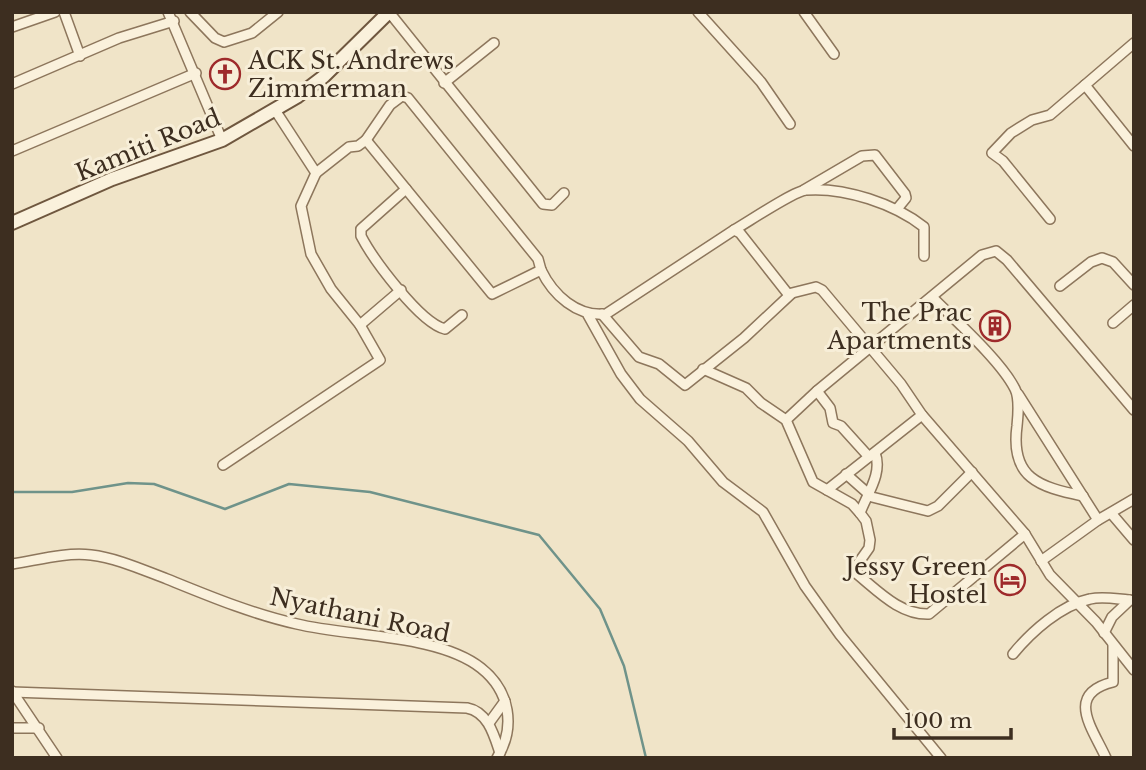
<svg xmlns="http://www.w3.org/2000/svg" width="1146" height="770" font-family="'Libre Baskerville',serif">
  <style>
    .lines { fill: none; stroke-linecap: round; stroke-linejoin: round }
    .stream { stroke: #6f938a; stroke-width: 2.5 }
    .street-casing { stroke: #8d765c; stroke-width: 12 }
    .secondary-casing { stroke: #6f573f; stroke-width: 16 }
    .street { stroke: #faf1dc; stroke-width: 9 }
    .secondary { stroke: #faf1dc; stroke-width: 12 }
    .labels { text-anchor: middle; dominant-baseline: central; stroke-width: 6; stroke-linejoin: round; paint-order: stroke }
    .poi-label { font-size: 24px; fill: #3d2e20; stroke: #f7eed8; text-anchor: end }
    .street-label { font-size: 24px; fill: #3d2e20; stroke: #f7eed8 }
  </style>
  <rect width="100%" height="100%" fill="#f0e4c8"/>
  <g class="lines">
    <path class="stream" d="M12,492H72L128,483L154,484L225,509L289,484L370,492L539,535L600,609L624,666L646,758"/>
    <g class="street-casing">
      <g id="street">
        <path d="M64,12L80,56"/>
        <path d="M168,12L222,140"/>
        <path d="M190,12L215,38L224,42L252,33L278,12"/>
        <path d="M389,12L543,204L552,205L564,193"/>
        <path d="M698,12L761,82L790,124"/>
        <path d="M804,12L834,54"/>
        <path d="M12,27L55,12"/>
        <path d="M444,83L494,43"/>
        <path d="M12,84L119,38L174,21"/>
        <path d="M1085,85L1134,146"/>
        <path d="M275,110L316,173L349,147L358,146L366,140L492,294L541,270C553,295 577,317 606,314L734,230L740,233L788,294L816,287L822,290L901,384L922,415L1025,534L1050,575L1096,622L1134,670"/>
        <path d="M366,140L390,105L402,96L408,98L538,259L541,270"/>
        <path d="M12,151L196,73"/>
        <path d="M406,189L361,229V236C373,259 420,323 445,329L462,315"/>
        <path d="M804,190L862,156L875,155L905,194L906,198L897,209"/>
        <path d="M1050,219L1003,161L992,153L1011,133L1032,120L1050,115L1134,43"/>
        <path d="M734,230C748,222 794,191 806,190C845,187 895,204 924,227V256"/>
        <path d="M1060,286L1091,262L1102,258L1113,262L1134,285"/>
        <path d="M932,297C955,320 1001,361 1015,389C1020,399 1018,415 1017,426C1010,478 1039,487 1083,496"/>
        <path d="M602,314L639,357L659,364L685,385L744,338L791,294"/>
        <path d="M588,315L621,374L640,399L688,441L723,482L763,512L805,586L840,635L941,758"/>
        <path d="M1113,323L1134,305"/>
        <path d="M360,325L401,290"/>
        <path d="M703,369L746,388L761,403L786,420L813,482L852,504L860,513L866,521L870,540L869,548L857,565V574C878,591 900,615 929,614L1025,534"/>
        <path d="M817,391L830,408L833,423L841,426L869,457"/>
        <path d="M1018,394L1098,520"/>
        <path d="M786,420L817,391L982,255L996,251L1007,260L1134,410"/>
        <path d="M223,465L380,360L360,325L331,289L311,254L301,206L316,173"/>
        <path d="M846,474L872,497L928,511L938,506L972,472"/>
        <path d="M827,490L922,415"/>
        <path d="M860,513C867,494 883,473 875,453"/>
        <path d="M1111,513L1134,540"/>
        <path d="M1041,561L1098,520L1134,499"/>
        <path d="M12,564C38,560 65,552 91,555C117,558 143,570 167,579C209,596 252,614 297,624C350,637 438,634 481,668C510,691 516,727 497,758"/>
        <path d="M1104,633L1112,617L1130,600"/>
        <path d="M1013,654C1031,632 1061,605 1090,599C1103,596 1116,599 1129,600"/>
        <path d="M12,691L57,758"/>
        <path d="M12,692L467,708C488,712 494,735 500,753"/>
        <path d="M489,723L505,701"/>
        <path d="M12,728H39"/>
        <path d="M1106,758C1093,729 1064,694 1113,682V645"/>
      </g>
    </g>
    <g class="secondary-casing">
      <path id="secondary" d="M12,223L112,179L222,140L298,96L323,77L389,12"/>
    </g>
    <use href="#street" class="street"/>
    <use href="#secondary" class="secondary"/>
  </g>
  <defs>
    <g id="church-ring" transform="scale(1.575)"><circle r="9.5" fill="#f7eed8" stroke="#9e2a2b" stroke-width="1.5"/><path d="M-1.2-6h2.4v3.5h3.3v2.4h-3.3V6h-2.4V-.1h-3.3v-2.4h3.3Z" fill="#9e2a2b"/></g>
    <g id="building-ring" transform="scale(1.575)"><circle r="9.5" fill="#f7eed8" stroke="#9e2a2b" stroke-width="1.5"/><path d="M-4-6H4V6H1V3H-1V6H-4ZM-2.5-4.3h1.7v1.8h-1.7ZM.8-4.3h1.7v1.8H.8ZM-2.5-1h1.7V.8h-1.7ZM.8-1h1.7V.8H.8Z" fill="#9e2a2b"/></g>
    <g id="hotel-ring" transform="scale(1.575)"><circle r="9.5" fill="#f7eed8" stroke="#9e2a2b" stroke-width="1.5"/><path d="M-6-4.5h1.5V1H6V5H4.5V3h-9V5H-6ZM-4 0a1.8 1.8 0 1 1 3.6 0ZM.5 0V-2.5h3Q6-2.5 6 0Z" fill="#9e2a2b"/></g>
  </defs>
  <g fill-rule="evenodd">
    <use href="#church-ring" x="225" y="74"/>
    <use href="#building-ring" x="995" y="326"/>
    <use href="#hotel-ring" x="1010" y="580"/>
  </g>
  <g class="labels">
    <g class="poi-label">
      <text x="248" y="60" text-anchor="start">ACK St. Andrews<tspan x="248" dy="28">Zimmerman</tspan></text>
      <text x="972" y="312">The Prac<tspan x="972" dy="28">Apartments</tspan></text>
      <text x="987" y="566">Jessy Green<tspan x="987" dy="28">Hostel</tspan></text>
    </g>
    <g class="street-label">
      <text transform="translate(148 145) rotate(-22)">Kamiti Road</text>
      <text transform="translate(360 615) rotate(12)">Nyathani Road</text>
    </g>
  </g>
  <rect width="1146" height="770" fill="none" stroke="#3d2e20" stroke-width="28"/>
  <path d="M894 728v10h117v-10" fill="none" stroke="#3d2e20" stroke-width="3.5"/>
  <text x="904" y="728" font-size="21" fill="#3d2e20" stroke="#f7eed8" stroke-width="5" paint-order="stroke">100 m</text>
</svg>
